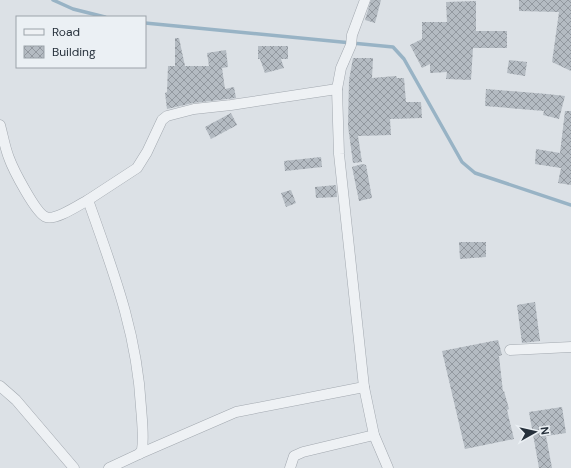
<svg xmlns="http://www.w3.org/2000/svg" width="571" height="468" font-family="'DM Sans',sans-serif">
  <style>
    .lines { fill: none; stroke-linecap: round; stroke-linejoin: round }
    .stream { stroke: #98b3c5; stroke-width: 3.5 }
    .building { fill: url(#building-cross-hatch) }
    .street-casing { stroke: #a2a8af; stroke-width: 11 }
    .street { stroke: #eef1f4; stroke-width: 10 }
  </style>
  <defs>
    <pattern id="building-cross-hatch" width="8" height="8" patternUnits="userSpaceOnUse"><rect width="8" height="8" fill="#b4bbc2"/><path d="M0 0l8 8M0 8l8-8" fill="none" stroke="#92989f"/></pattern>
  </defs>
  <rect width="100%" height="100%" fill="#dce1e6"/>
  <g class="lines">
    <g class="stream">
      <path d="M53,0L73,9L105,17"/>
      <path d="M145,23L393,47L404,59L462,162L475,173L571,205"/>
    </g>
  </g>
  <g class="building">
    <path d="M371,0H381L375,23L365,20Z"/>
    <path d="M519,0H571V71L552,62L559,12L519,11Z"/>
    <path d="M476,1V31H507V48H473L471,80L446,79L447,72L430,73V64L422,68L410,45L422,39V22H447L446,2Z"/>
    <path d="M175,38H179L185,66H209L207,53L226,50L228,67L222,68L225,89L234,87L236,98L193,103L167,109L165,93L167,92L168,66H175Z"/>
    <path d="M258,46H288V59H281L284,68L265,73L260,59H258Z"/>
    <path d="M353,58H373L372,78L396,76L397,78H404L406,102H421L422,118L390,119L391,135L358,136L362,162L353,163L348,126L349,80Z"/>
    <path d="M509,60L527,62L525,76L507,73Z"/>
    <path d="M486,89L547,94L565,96L559,119L543,115L544,111L485,106Z"/>
    <path d="M565,111H571V185L558,183L561,168L535,164L536,149L560,153Z"/>
    <path d="M231,113L237,125L211,139L205,127Z"/>
    <path d="M321,157L322,167L285,171L284,161Z"/>
    <path d="M362,164L366,165L372,198L359,201L352,167Z"/>
    <path d="M336,185L337,197L316,198L315,187Z"/>
    <path d="M291,190L296,203L286,207L281,193Z"/>
    <path d="M459,242H486V257L460,259Z"/>
    <path d="M535,302L540,341L522,343L517,305Z"/>
    <path d="M498,340L502,355L499,356L503,392L504,391L509,409L507,410L514,439L465,449L442,351Z"/>
    <path d="M562,407L566,433L546,436L552,468H539L529,412Z"/>
  </g>
  <g class="lines">
    <g class="street-casing">
      <g id="street">
        <path d="M365,0L352,35L351,45L341,68L337,89L339,154L364,387L374,435L388,468"/>
        <path d="M0,125C3,136 5,148 9,158C13,169 36,214 46,217C55,221 79,205 88,200"/>
        <path d="M510,350L571,347"/>
        <path d="M0,386L16,400L74,468"/>
        <path d="M139,454L236,412L364,387"/>
        <path d="M109,468L139,454L142,450C144,436 142,421 141,407C137,332 113,271 88,200L137,168L147,152L162,120L167,116L194,109L231,105L337,89"/>
        <path d="M290,468L294,456L303,452L374,435"/>
      </g>
    </g>
    <use href="#street" class="street"/>
  </g>
  <rect x="16" y="16" width="130" height="52" fill="#ebf0f4" stroke="#9ca3aa"/>
  <rect x="24" y="29" width="20" height="6" fill="#eef1f4" stroke="#9ca3aa"/>
  <text x="52" y="36" font-size="12" fill="#26303b">Road</text>
  <rect x="24" y="46" width="20" height="12" fill="url(#building-cross-hatch)" stroke="#9ca3aa"/>
  <text x="52" y="56" font-size="12" fill="#26303b">Building</text>
  <g transform="translate(535 432) rotate(82)" stroke="#ebf0f4" stroke-width="3" paint-order="stroke">
  <path d="M0-3L7 15L0 10L-7 15Z" fill="#26303b"/>
  <text y="-6" font-size="11" font-weight="bold" text-anchor="middle" fill="#26303b">N</text>
  </g>
</svg>
